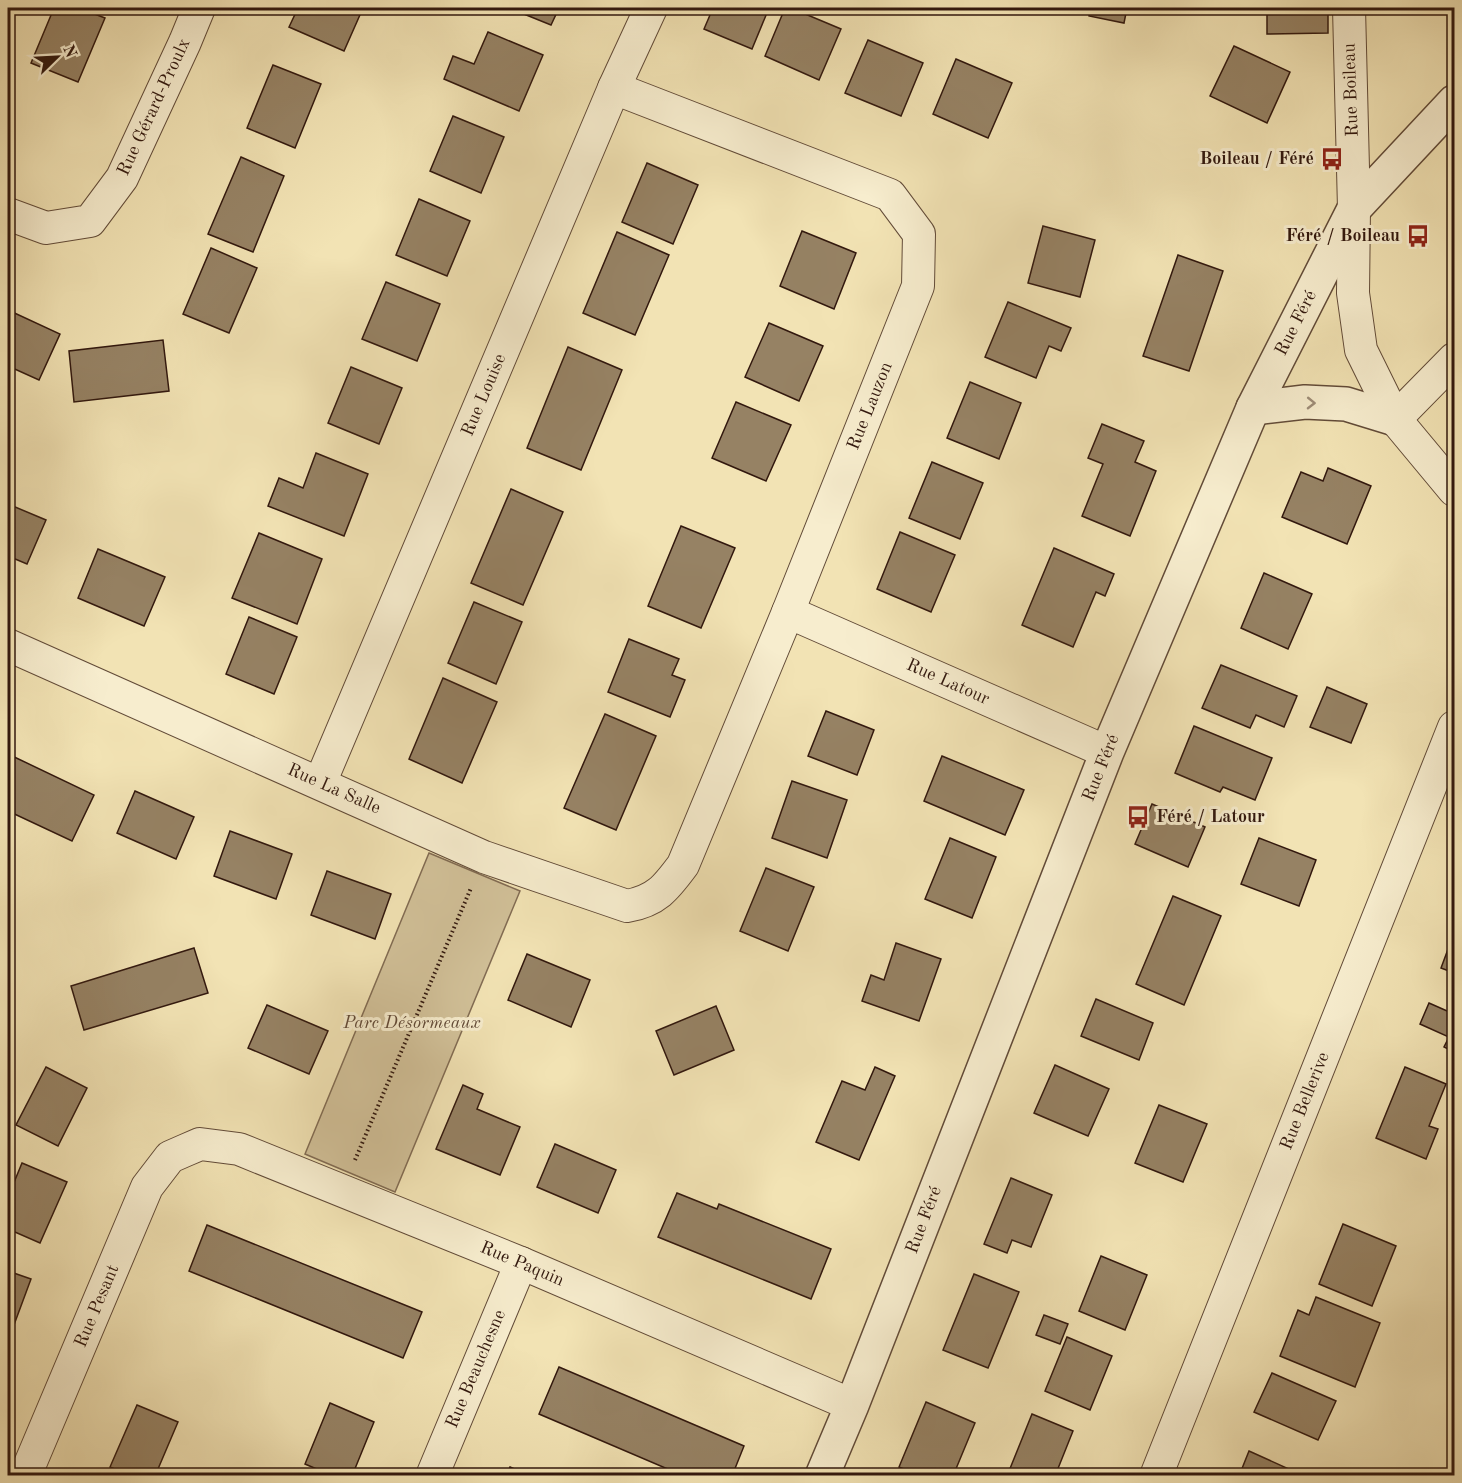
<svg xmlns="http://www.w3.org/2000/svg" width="1462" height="1483" font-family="'Old Standard TT',serif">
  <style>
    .green { fill: #d1c098; stroke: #826c53; stroke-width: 1.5 }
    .building { fill: #968264; stroke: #32180e; stroke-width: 1.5 }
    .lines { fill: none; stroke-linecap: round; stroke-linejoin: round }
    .minor-casing { stroke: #624b38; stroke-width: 34 }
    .tertiary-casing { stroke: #624b38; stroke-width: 36 }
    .path { stroke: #32180e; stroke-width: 4; stroke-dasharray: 1.5 3; stroke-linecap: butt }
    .minor { stroke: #f7edce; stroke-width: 32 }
    .tertiary { stroke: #f7edce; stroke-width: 33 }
    .oneway { stroke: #9e8d78 }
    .labels { text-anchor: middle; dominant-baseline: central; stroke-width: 6; stroke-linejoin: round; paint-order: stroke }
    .street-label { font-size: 18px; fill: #32180e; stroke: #f7edce }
    .poi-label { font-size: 18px; font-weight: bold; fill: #32180e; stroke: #f7edce; text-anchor: end }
    .park-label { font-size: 18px; font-style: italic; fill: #624a37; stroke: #f7edce }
  </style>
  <rect width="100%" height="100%" fill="#f2e3b4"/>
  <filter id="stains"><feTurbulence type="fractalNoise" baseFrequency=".00333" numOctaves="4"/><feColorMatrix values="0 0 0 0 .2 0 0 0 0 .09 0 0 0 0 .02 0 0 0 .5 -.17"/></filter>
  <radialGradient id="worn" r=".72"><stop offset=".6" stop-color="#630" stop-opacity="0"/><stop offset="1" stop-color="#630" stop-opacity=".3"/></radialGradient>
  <path class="green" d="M429,853L520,891L395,1192L305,1154Z"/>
  <g class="building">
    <path d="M54,8H79L105,18L78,82L31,63Z"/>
    <path d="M298,8H363L344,51L289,27Z"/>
    <path d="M509,8H559L551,25Z"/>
    <path d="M713,8H769L752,49L704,29Z"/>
    <path d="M785,8H791L841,29L819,80L765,56Z"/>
    <path d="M1090,8H1127L1124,23L1089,16Z"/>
    <path d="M1267,8H1328V33L1267,34Z"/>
    <path d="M488,32L543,55L519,111L444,79L453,56L474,64Z"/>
    <path d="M868,40L923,63L901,116L845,93Z"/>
    <path d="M1234,46L1290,72L1267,123L1210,96Z"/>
    <path d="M956,59L1012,83L988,138L933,114Z"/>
    <path d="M273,65L321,84L295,148L247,128Z"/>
    <path d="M453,116L504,137L481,193L430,171Z"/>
    <path d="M241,157L284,176L253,252L208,234Z"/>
    <path d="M647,163L698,185L673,244L622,222Z"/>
    <path d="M419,199L470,221L447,276L396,255Z"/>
    <path d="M1043,226L1095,240L1080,297L1028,283Z"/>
    <path d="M802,231L856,253L834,309L780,286Z"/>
    <path d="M617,232L669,255L635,335L583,313Z"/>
    <path d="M211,248L257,268L229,333L183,314Z"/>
    <path d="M1178,255L1223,271L1189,371L1143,356Z"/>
    <path d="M386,282L440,304L417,361L362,339Z"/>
    <path d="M1008,302L1071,328L1061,351L1049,346L1036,378L985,357Z"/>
    <path d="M8,310L60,334L39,380L8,366Z"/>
    <path d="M769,323L823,346L799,401L745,377Z"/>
    <path d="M163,340L169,391L74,402L69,351Z"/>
    <path d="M568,347L622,370L581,470L527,448Z"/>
    <path d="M351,367L402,388L379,444L328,423Z"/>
    <path d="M970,382L1021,403L999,459L947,438Z"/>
    <path d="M736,402L791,425L766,481L712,458Z"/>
    <path d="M1102,424L1144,441L1135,462L1156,471L1130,536L1082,516L1103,464L1088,458Z"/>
    <path d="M316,453L368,474L344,536L268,506L279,478L303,488Z"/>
    <path d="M932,462L983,483L960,539L909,518Z"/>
    <path d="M1328,468L1371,486L1347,544L1282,517L1301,472L1323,481Z"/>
    <path d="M511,489L563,512L523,605L471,583Z"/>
    <path d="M8,504L46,520L27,564L8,556Z"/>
    <path d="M681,526L735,548L701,628L648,606Z"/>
    <path d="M900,532L955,555L931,612L877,589Z"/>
    <path d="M259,533L322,559L297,624L232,598Z"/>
    <path d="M1054,548L1114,574L1105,596L1096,592L1073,647L1022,625Z"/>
    <path d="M98,549L165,577L144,626L78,598Z"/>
    <path d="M1264,573L1312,594L1288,649L1241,628Z"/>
    <path d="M474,602L522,622L496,684L448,663Z"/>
    <path d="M249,617L297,637L274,694L226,674Z"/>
    <path d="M629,639L679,659L672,675L685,680L670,717L608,692Z"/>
    <path d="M1221,665L1297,696L1284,727L1256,715L1250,728L1202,708Z"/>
    <path d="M443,678L497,702L462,783L409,759Z"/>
    <path d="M1327,687L1367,704L1351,743L1310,727Z"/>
    <path d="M826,711L874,730L857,775L808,756Z"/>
    <path d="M605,714L656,736L616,830L564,808Z"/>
    <path d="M1194,726L1272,758L1255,800L1223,787L1220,792L1175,773Z"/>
    <path d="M8,754L94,795L72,841L8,811Z"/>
    <path d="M942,756L1024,790L1005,835L924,801Z"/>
    <path d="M792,781L847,800L827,858L772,838Z"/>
    <path d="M135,791L194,817L176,859L117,833Z"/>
    <path d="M1152,804L1205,827L1188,867L1135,844Z"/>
    <path d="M230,831L292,854L276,899L214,876Z"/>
    <path d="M950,838L996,857L972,918L925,899Z"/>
    <path d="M1259,838L1316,860L1299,906L1241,884Z"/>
    <path d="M766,868L814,887L788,951L740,931Z"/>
    <path d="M327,871L391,894L375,939L311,915Z"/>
    <path d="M1173,896L1221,916L1184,1005L1136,984Z"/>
    <path d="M1454,933V973L1441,968Z"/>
    <path d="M896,943L941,959L919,1021L862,1001L871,975L884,980Z"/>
    <path d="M194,948L208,993L84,1030L71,986Z"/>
    <path d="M527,954L590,980L571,1027L508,1000Z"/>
    <path d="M1096,999L1153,1023L1139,1060L1081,1036Z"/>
    <path d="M1429,1003L1454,1014V1052L1444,1047L1449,1037L1420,1024Z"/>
    <path d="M267,1005L328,1031L309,1074L248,1048Z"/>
    <path d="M716,1006L734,1050L674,1075L656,1031Z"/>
    <path d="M1055,1065L1109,1089L1088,1136L1034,1113Z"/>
    <path d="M46,1067L87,1088L58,1146L16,1125Z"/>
    <path d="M875,1067L895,1076L859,1160L816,1142L842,1081L865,1090Z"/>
    <path d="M1405,1067L1446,1084L1429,1126L1438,1129L1426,1159L1376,1138Z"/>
    <path d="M463,1085L483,1094L477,1109L520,1127L500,1175L436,1149Z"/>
    <path d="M1159,1105L1207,1124L1183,1182L1135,1163Z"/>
    <path d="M555,1144L616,1170L598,1213L537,1187Z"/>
    <path d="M22,1163L67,1182L40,1243L8,1229V1197Z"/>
    <path d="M1011,1178L1052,1195L1031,1247L1012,1240L1007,1253L984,1244Z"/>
    <path d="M677,1193L717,1209L719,1204L831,1249L811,1299L658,1237Z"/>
    <path d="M1343,1224L1396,1246L1372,1306L1319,1284Z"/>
    <path d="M207,1225L422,1312L403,1358L189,1271Z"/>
    <path d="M1101,1256L1147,1275L1125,1330L1079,1311Z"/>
    <path d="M8,1271L31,1279L8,1341Z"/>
    <path d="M974,1274L1019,1292L988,1368L943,1350Z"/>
    <path d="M1316,1297L1380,1323L1355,1387L1280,1356L1298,1310L1309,1315Z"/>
    <path d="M1044,1315L1068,1324L1060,1344L1036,1335Z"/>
    <path d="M1067,1337L1112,1356L1090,1410L1045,1391Z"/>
    <path d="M559,1367L744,1446L732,1476H684L539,1414Z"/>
    <path d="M1272,1373L1336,1401L1318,1440L1254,1412Z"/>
    <path d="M926,1402L975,1423L953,1476H919L899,1467Z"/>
    <path d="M330,1403L374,1422L352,1476H333L305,1464Z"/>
    <path d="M137,1405L178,1422L155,1476H130L110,1467Z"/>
    <path d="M1032,1414L1073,1431L1055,1476H1007Z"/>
    <path d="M1249,1451L1302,1475L1301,1476H1239Z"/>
    <path d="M510,1467L530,1476H506Z"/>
  </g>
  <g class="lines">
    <g class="minor-casing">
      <g id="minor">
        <path d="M1349,8L1354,209L1353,293L1361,350L1395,419L1454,490"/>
        <path d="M8,214L46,228L90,221L122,178L185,42L199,8"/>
        <path d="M1395,419L1454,359"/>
        <path d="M788,612L1107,752"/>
        <path d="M8,645L484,857L627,906C656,901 666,888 683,865L788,612L918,286L919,234L890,195L614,88"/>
        <path d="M320,783L614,88L651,8"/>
        <path d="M25,1476L147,1187L170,1157L186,1150L200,1144L239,1149L521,1263L852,1405"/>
        <path d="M432,1476L521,1263"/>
        <path d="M1156,1476L1454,727"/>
      </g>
    </g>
    <g class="tertiary-casing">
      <g id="tertiary">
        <path d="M1253,408L1305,402L1346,404L1395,419"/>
        <path d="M822,1476L852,1405L1107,752L1253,408L1354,209L1454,102"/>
      </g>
    </g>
    <path class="path" d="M355,1160L471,888"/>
    <use href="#minor" class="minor"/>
    <use href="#tertiary" class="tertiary"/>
  </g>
  <defs><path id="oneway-chevron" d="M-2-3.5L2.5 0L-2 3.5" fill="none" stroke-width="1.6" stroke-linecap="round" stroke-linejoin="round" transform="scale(1.5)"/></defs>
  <use class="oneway" href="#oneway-chevron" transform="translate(1311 403) rotate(1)"/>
  <defs>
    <g id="bus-bare" transform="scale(1.8)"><path d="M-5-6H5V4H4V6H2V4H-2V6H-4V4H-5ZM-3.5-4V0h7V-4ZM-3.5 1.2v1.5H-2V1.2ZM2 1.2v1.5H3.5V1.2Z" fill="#8f2418" stroke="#f7edce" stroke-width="2.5" paint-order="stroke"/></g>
  </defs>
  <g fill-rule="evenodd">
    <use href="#bus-bare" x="1332" y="159"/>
    <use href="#bus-bare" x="1418" y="236"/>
    <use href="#bus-bare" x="1138" y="817"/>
  </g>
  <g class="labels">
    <g class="street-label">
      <text transform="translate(1351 90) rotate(-92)">Rue Boileau</text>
      <text transform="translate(154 107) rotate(-65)">Rue Gérard-Proulx</text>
      <text transform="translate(1296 323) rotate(-63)">Rue Féré</text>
      <text transform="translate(484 395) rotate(-67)">Rue Louise</text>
      <text transform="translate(870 406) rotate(-68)">Rue Lauzon</text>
      <text transform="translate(948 682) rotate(24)">Rue Latour</text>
      <text transform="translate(1101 768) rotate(-68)">Rue Féré</text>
      <text transform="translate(334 789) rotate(24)">Rue La Salle</text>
      <text transform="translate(1305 1101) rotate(-68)">Rue Bellerive</text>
      <text transform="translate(924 1220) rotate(-69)">Rue Féré</text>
      <text transform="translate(522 1264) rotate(23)">Rue Paquin</text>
      <text transform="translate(97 1306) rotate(-67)">Rue Pesant</text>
      <text transform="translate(476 1369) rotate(-67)">Rue Beauchesne</text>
    </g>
    <g class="poi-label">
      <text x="1314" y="159">Boileau / Féré</text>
      <text x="1400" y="236">Féré / Boileau</text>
      <text x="1156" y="817" text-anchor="start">Féré / Latour</text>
    </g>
    <g class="park-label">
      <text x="412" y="1023">Parc Désormeaux</text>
    </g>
  </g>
  <rect width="1462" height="1483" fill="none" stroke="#f2e3b4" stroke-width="30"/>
  <rect x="9" y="9" width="1444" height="1465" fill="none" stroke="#32180e" stroke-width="3"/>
  <rect x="15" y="15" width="1432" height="1453" fill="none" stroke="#32180e" stroke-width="1.5"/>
  <g transform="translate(57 57) rotate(66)" stroke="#f7edce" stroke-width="4.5" paint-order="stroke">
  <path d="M0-4.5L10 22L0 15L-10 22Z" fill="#32180e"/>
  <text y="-9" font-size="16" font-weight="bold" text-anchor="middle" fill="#32180e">N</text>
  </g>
  <rect width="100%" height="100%" filter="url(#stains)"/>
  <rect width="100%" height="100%" fill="url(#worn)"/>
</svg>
